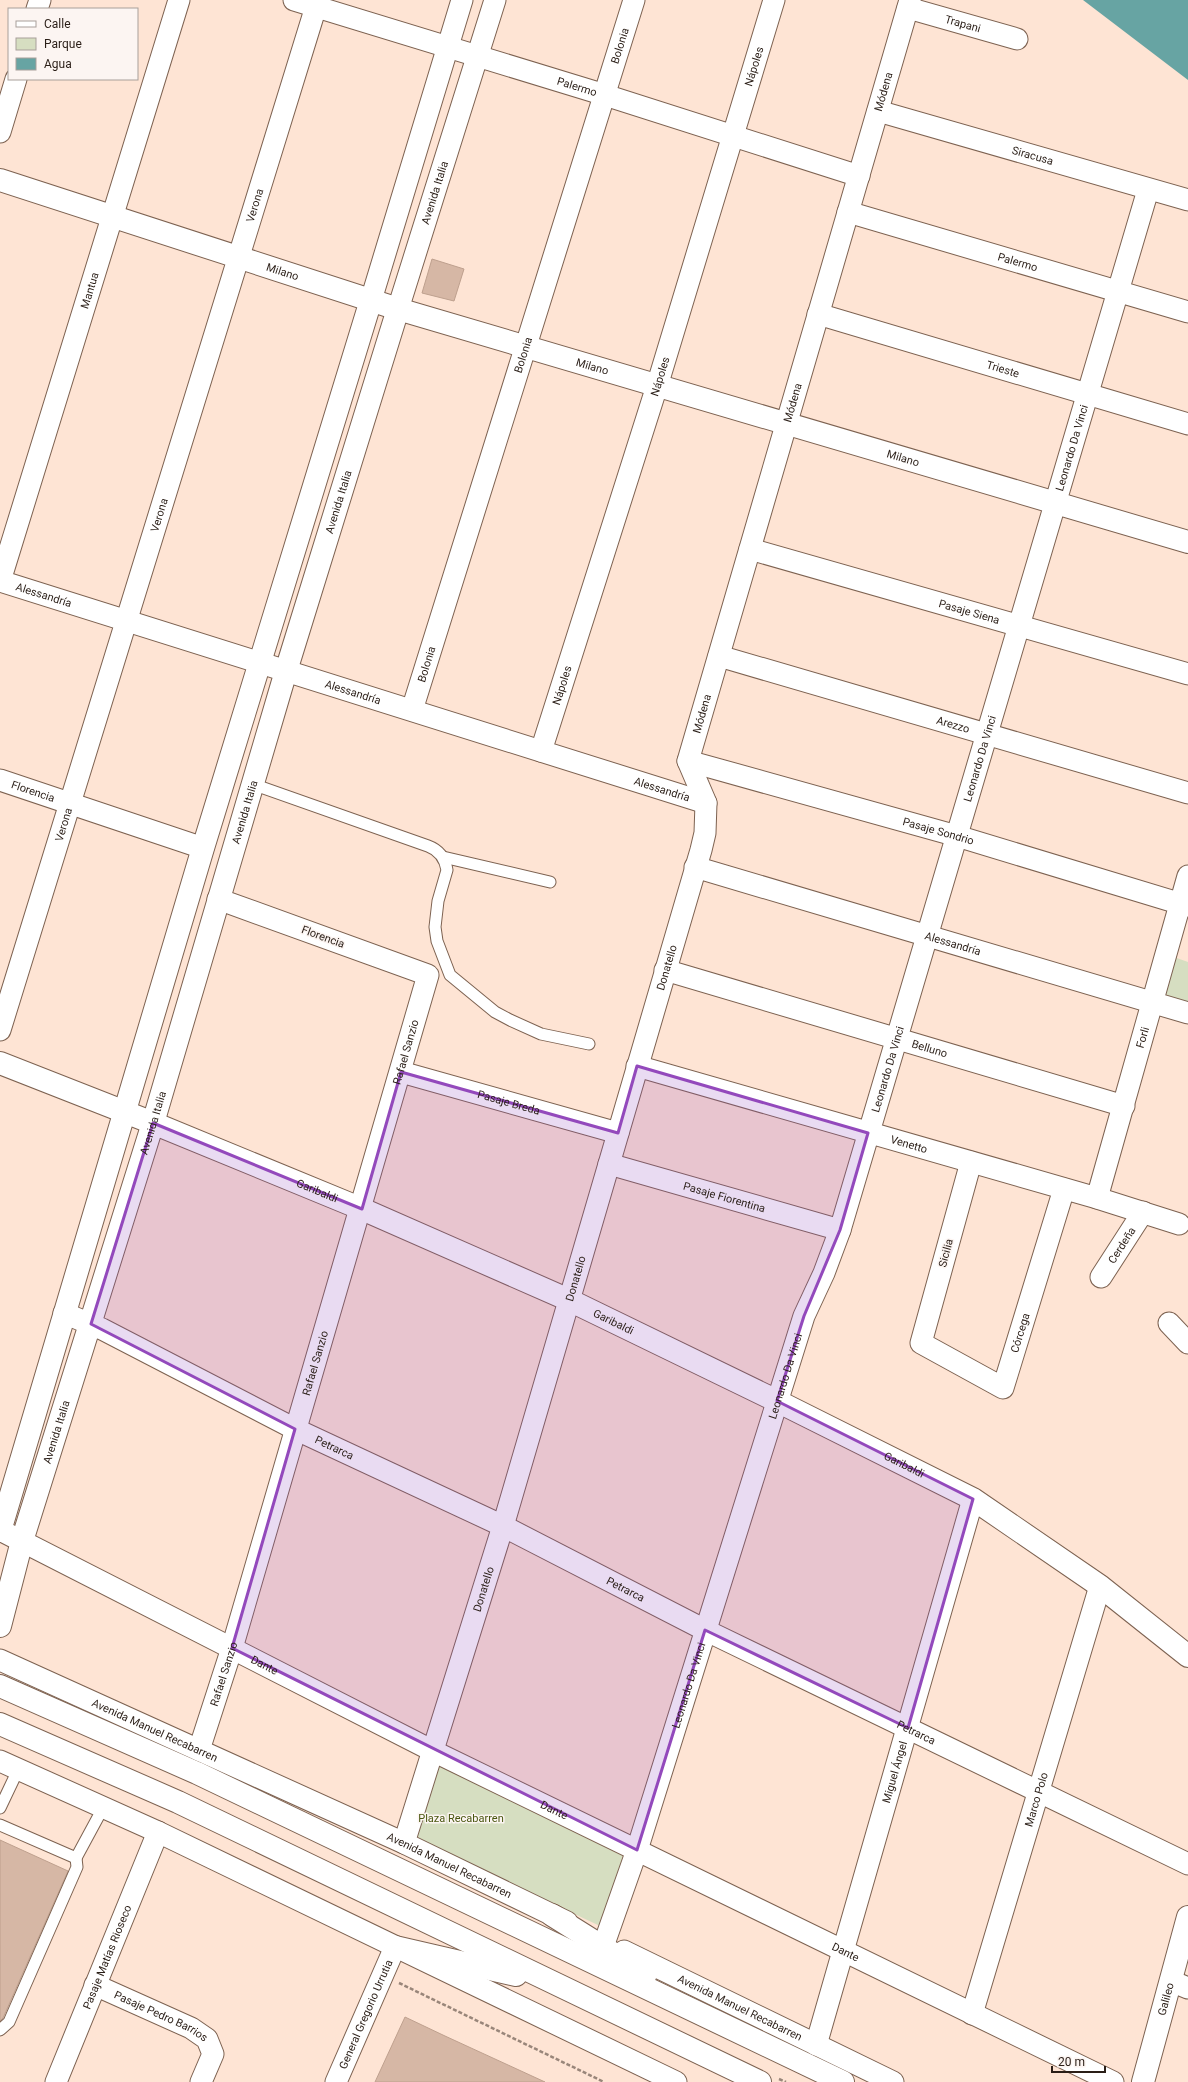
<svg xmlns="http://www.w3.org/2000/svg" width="1188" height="2082" font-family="Roboto,sans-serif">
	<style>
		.green { fill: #d6dec1 }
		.water { fill: #67a4a3 }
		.building { fill: #d6b7a5; stroke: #bea08e }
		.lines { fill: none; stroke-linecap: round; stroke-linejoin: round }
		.service-casing { stroke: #7d6251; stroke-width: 13 }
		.minor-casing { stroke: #7d6251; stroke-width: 23 }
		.tertiary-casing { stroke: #7d6251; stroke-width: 24 }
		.primary-casing { stroke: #7d6251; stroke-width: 24 }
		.path { stroke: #99867a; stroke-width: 2.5; stroke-dasharray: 4 2; stroke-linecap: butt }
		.service { stroke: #fff; stroke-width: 11 }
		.minor { stroke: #fff; stroke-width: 21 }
		.tertiary { stroke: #fff; stroke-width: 22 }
		.primary { stroke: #fff; stroke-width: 22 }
		.marked { fill: #9349bc; fill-opacity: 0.2; stroke: #9349bc; stroke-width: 3; stroke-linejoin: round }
		.labels { text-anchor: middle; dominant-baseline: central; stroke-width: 3; stroke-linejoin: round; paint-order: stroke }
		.street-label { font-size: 11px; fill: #2a1e17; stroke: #fcf5f2 }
		.park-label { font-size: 11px; fill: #4a5711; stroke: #fcf5f2 }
	</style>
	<rect width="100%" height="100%" fill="#fee4d4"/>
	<g class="green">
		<path d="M1171 956 1188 962V1008L1159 999Z"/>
		<path d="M437 1762 623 1856 600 1926 415 1839Z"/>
	</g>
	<path class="water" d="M1083 0H1188V80Z"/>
	<g class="building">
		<path d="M432 259 464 269 454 301 422 293Z"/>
		<path d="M0 1840 68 1871 3 2018 0 2021Z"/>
		<path d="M405 2017 445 2036 545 2082H375Z"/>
	</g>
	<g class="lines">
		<defs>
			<g id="service">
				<path d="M252 784 428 846C439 850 445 858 447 870L438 901 435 927 437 941 450 975 495 1012 510 1020 541 1034 589 1044"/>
				<path d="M443 857 550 882"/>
				<path d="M0 1808 18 1770"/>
				<path d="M0 1825 76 1858 103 1808"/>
				<path d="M0 2030 9 2022 77 1867 76 1858"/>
			</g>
			<g id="minor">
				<path id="s1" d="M294 0 605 95 859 176"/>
				<path id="s2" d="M908 8 1017 39"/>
				<path d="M37 9 40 0"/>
				<path id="s3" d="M878 111 1188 200"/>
				<path d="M0 132 16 79"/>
				<path id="s4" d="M848 212 1188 312"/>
				<path d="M371 300 462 0"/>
				<path id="s5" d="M398 309 495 0"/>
				<path id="s6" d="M818 314 1188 424"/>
				<path id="s7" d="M750 549 1188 674"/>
				<path id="s8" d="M0 581 706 803"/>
				<path id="s9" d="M0 581 179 0"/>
				<path id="s10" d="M719 656 1188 793"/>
				<path id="s11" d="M412 710 634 0"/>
				<path id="s12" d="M541 751 657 386 774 0"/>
				<path id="s13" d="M688 761 957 836 1188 906"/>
				<path id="s14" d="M0 780 203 848"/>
				<path id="s15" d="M695 867 1188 1013"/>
				<path id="s16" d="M665 970 1124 1106"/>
				<path id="s17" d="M0 1030 318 0"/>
				<path id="s18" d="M637 1066 1097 1198 1179 1224"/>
				<path id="s19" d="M401 1072 618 1133"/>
				<path id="s20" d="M971 1162 921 1343 1003 1388 1064 1189"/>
				<path id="s21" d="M609 1164 840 1230"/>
				<path id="s22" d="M1097 1198 1188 876"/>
				<path id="s23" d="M1101 1277 1143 1212"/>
				<path id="s24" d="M64 1313 102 1329 295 1429 503 1526 705 1630 1188 1864"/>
				<path d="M1169 1323 1188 1343"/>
				<path id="s25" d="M0 1530 433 1751 1113 2082"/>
				<path id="s26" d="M0 1660 404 1843 567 1922"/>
				<path id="s27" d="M199 1750 232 1648 428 975 218 899"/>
				<path d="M0 1761 158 1832 676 2082"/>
				<path id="s28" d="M404 1843 503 1526 701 850 705 833 706 803 688 761 910 0"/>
				<path id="s29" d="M605 1941 637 1850 804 1316 824 1273 840 1230 1148 190"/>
				<path id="s30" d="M624 1951 893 2082"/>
				<path d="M1171 1981 1188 1988"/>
				<path id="s31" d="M95 1985 191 2028 207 2039 213 2054 201 2082"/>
				<path id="s32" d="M972 2014 1100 1586"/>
				<path id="s33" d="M816 2045 973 1499"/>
				<path id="s34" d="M56 2082 158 1832"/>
				<path id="s35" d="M336 2082 395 1947"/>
			</g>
			<g id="tertiary">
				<path id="s36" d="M0 180 398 309 1188 542"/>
				<path id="s37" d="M0 1063 153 1123 362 1209 569 1300 777 1401 973 1499 1100 1586 1188 1656"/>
				<path d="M0 1531 203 848 371 300"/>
				<path id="s38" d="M0 1626 22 1541 153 1123 286 671 398 309"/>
				<path id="s39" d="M1143 2082 1188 1917"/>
			</g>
			<g id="primary">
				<path d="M0 1686 197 1773 843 2082"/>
				<path d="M0 1724 178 1802 760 2082"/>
				<path d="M552 1915 646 1974"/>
				<path d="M395 1947 516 1975"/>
			</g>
		</defs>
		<use href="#service" class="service-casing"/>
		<use href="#minor" class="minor-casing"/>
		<use href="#tertiary" class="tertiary-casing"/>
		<use href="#primary" class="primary-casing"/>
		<g class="path">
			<path d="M399 1983 604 2082"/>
			<path d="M779 2079 786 2082"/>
		</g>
		<use href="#service" class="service"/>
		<use href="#minor" class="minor"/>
		<use href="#tertiary" class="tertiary"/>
		<use href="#primary" class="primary"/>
	</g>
	<path class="marked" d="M637 1066 868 1133 840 1230 804 1316 777 1401 973 1499 908 1728 705 1630 637 1850 232 1648 295 1429 91 1324 153 1123 362 1209 401 1072 618 1133Z"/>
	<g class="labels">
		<g class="street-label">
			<text stroke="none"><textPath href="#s2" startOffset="57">Trapani</textPath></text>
			<text stroke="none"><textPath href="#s11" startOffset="696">Bolonia</textPath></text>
			<text stroke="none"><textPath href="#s12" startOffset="717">Nápoles</textPath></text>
			<text stroke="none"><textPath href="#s1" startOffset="296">Palermo</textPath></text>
			<text stroke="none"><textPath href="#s28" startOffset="1827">Módena</textPath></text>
			<text stroke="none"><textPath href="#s3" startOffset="161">Siracusa</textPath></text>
			<text stroke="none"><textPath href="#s5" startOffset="122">Avenida Italia</textPath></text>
			<text stroke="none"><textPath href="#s17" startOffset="863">Verona</textPath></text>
			<text stroke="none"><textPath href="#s4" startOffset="177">Palermo</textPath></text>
			<text stroke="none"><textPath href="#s36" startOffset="297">Milano</textPath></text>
			<text stroke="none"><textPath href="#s9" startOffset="304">Mantua</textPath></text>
			<text stroke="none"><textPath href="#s11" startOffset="372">Bolonia</textPath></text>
			<text stroke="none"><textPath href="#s36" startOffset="621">Milano</textPath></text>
			<text stroke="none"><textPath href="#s6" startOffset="193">Trieste</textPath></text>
			<text stroke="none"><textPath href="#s12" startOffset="393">Nápoles</textPath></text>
			<text stroke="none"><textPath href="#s28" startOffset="1503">Módena</textPath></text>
			<text stroke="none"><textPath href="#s29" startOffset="1565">Leonardo Da Vinci</textPath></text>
			<text stroke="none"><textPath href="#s36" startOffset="945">Milano</textPath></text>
			<text stroke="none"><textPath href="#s38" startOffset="1174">Avenida Italia</textPath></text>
			<text stroke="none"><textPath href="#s17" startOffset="539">Verona</textPath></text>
			<text stroke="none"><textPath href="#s8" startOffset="46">Alessandría</textPath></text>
			<text stroke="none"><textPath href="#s7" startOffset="228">Pasaje Siena</textPath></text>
			<text stroke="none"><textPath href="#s11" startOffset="48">Bolonia</textPath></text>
			<text stroke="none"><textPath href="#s12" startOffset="69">Nápoles</textPath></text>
			<text stroke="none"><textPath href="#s8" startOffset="370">Alessandría</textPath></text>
			<text stroke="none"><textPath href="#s28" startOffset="1179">Módena</textPath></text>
			<text stroke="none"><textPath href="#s10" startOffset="244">Arezzo</textPath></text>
			<text stroke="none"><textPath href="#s29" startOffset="1241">Leonardo Da Vinci</textPath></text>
			<text stroke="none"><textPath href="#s8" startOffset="694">Alessandría</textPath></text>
			<text stroke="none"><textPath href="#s14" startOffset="35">Florencia</textPath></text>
			<text stroke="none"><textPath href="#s38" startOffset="850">Avenida Italia</textPath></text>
			<text stroke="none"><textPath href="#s17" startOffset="215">Verona</textPath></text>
			<text stroke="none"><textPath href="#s13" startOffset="260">Pasaje Sondrio</textPath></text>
			<text transform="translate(323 937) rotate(20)">Florencia</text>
			<text stroke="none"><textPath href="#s15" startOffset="269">Alessandría</textPath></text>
			<text stroke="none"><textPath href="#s28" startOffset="914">Donatello</textPath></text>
			<text stroke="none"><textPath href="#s22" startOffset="167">Forli</textPath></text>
			<text stroke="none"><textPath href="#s16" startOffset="276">Belluno</textPath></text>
			<text stroke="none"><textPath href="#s27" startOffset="728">Rafael Sanzio</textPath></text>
			<text stroke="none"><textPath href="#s29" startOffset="917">Leonardo Da Vinci</textPath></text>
			<text stroke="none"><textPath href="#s19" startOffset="112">Pasaje Breda</textPath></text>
			<text stroke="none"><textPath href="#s38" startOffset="526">Avenida Italia</textPath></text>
			<text stroke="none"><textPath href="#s18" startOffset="283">Venetto</textPath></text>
			<text stroke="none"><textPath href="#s37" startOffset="342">Garibaldi</textPath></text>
			<text stroke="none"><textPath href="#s21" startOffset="120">Pasaje Fiorentina</textPath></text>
			<text stroke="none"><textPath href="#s23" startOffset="38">Cerdeña</textPath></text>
			<text transform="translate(946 1253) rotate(-75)">Sicilia</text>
			<text stroke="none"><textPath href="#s28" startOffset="590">Donatello</textPath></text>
			<text stroke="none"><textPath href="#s37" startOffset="666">Garibaldi</textPath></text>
			<text stroke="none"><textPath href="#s20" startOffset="339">Córcega</textPath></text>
			<text stroke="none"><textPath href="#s27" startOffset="404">Rafael Sanzio</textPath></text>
			<text stroke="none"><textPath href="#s29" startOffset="593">Leonardo Da Vinci</textPath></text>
			<text stroke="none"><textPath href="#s38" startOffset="202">Avenida Italia</textPath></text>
			<text stroke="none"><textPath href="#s24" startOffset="302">Petrarca</textPath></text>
			<text stroke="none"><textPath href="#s37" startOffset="990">Garibaldi</textPath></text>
			<text stroke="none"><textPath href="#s28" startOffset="266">Donatello</textPath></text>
			<text stroke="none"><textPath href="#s24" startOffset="626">Petrarca</textPath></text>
			<text stroke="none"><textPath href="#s25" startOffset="297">Dante</textPath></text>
			<text stroke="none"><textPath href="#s27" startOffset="80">Rafael Sanzio</textPath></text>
			<text stroke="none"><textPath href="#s29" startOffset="269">Leonardo Da Vinci</textPath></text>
			<text stroke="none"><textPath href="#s26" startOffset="170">Avenida Manuel Recabarren</textPath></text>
			<text stroke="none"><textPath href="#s24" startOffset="950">Petrarca</textPath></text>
			<text stroke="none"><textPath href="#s33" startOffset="284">Miguel Ángel</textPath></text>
			<text stroke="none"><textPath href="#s32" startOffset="224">Marco Polo</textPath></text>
			<text stroke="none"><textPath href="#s25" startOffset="621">Dante</textPath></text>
			<text stroke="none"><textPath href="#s26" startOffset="494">Avenida Manuel Recabarren</textPath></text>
			<text stroke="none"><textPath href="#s25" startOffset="945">Dante</textPath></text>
			<text stroke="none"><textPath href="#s34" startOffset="135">Pasaje Matías Rioseco</textPath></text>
			<text stroke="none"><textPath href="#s39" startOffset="86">Galileo</textPath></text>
			<text stroke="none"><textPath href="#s30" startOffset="129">Avenida Manuel Recabarren</textPath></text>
			<text stroke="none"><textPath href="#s35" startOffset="74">General Gregorio Urrutia</textPath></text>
			<text stroke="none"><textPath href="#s31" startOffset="73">Pasaje Pedro Barrios</textPath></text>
		</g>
		<g class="park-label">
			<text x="461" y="1818">Plaza Recabarren</text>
		</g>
	</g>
	<rect x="8" y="8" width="130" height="72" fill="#fcf5f2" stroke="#a89f9a"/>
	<rect x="16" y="21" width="20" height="6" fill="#ffffff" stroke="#a89f9a"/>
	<text x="44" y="28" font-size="12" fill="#2a1e17">Calle</text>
	<rect x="16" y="38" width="20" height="12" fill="#d6dec1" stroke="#a89f9a"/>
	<text x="44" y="48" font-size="12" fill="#2a1e17">Parque</text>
	<rect x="16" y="58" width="20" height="12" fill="#67a4a3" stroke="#a89f9a"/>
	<text x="44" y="68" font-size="12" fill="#2a1e17">Agua</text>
	<path d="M1052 2066v6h53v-6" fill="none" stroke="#2a1e17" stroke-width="2"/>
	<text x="1058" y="2066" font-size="12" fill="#2a1e17" stroke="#fcf5f2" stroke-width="3" paint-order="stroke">20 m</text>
</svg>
